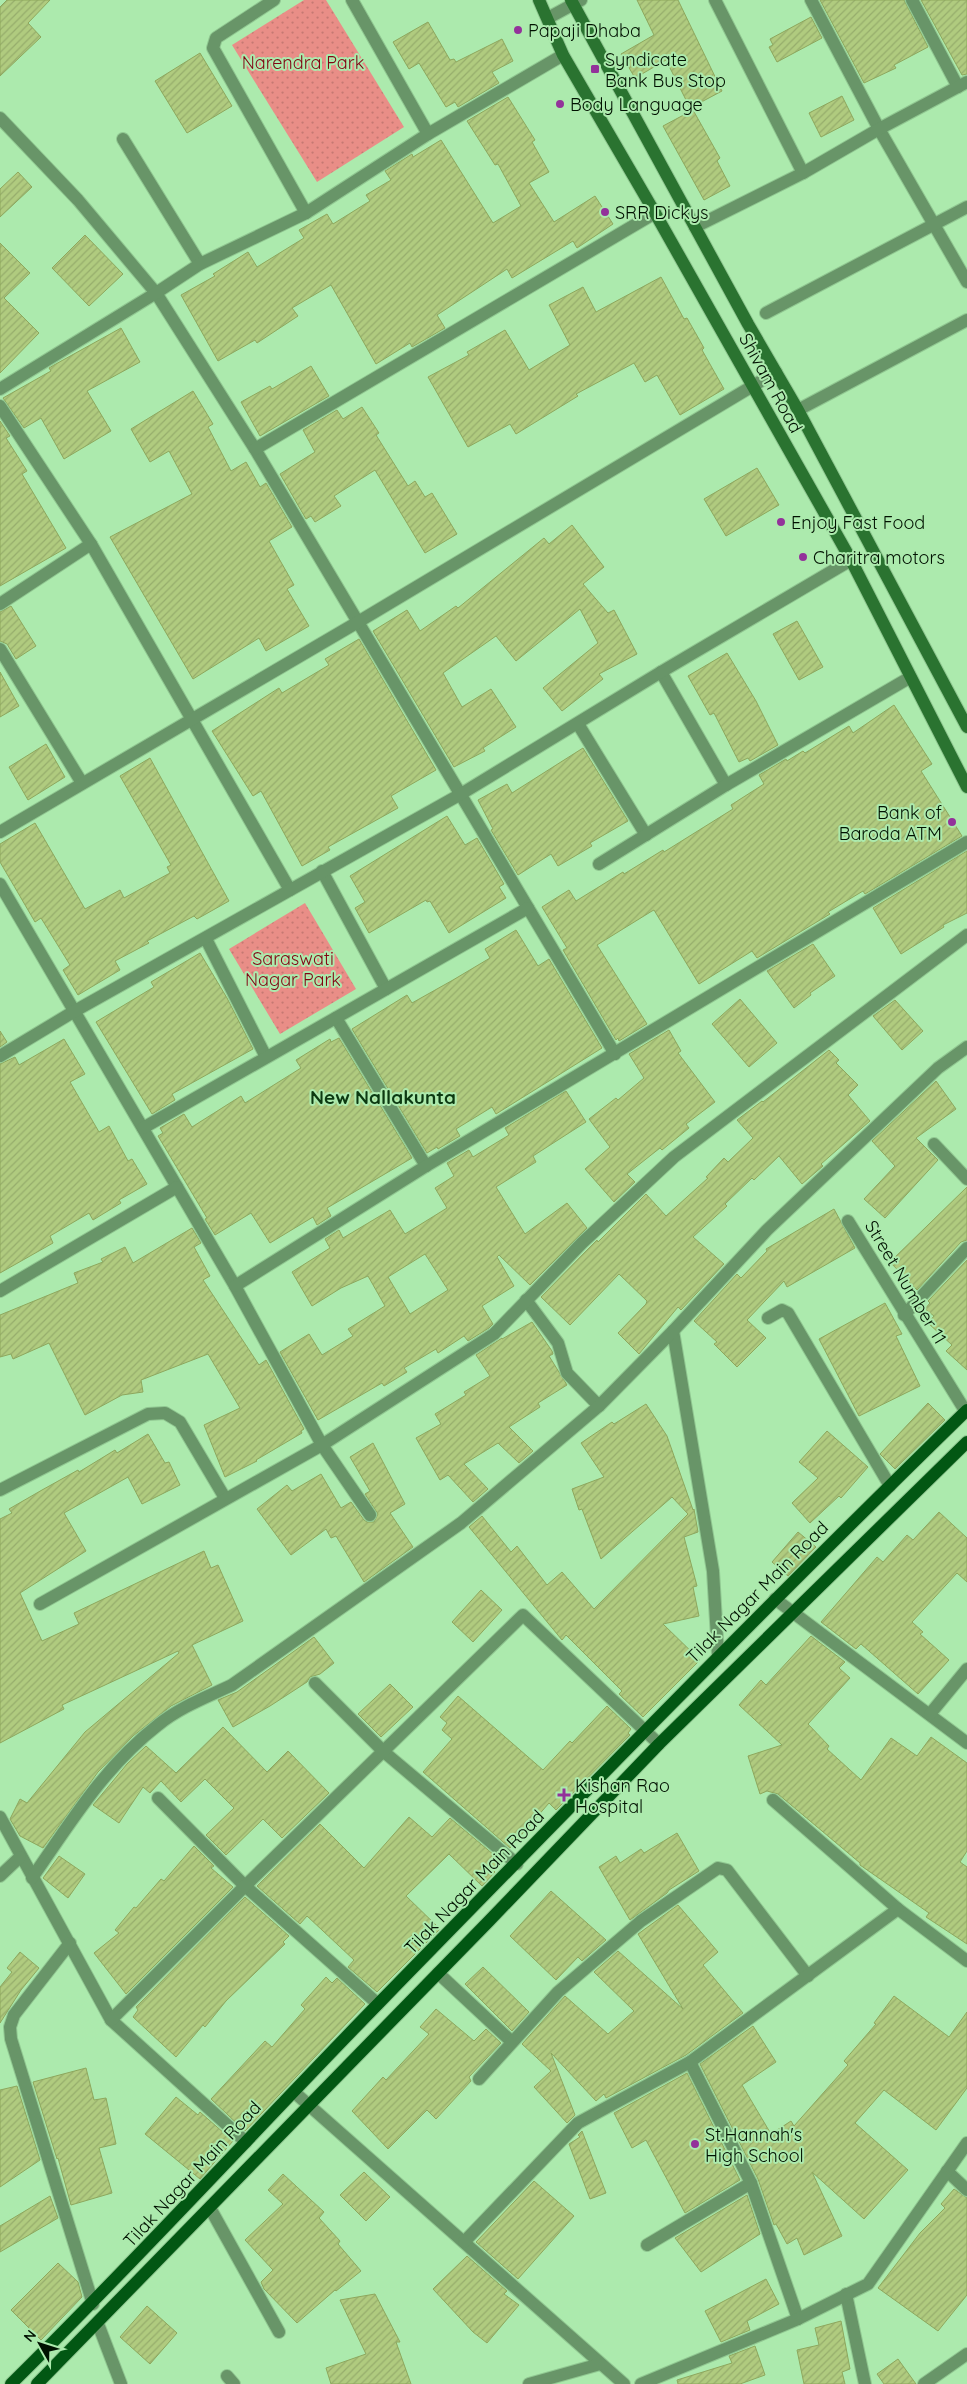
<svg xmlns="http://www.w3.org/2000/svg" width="967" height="2384" font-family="Quicksand,sans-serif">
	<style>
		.park { fill: url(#park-dots) }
		.building { fill: url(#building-hatch); stroke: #8da75d; fill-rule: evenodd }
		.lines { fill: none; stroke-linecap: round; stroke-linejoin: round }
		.street-casing { stroke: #90c791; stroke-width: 14 }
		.secondary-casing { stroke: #90c791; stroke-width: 14 }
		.primary-casing { stroke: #90c791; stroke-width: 14 }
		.street { stroke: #689568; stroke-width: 12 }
		.secondary { stroke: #2a7330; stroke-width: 12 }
		.primary { stroke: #025713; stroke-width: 12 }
		.poi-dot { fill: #93329a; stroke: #aceaad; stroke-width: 2 }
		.labels { text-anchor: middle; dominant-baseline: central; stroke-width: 4; stroke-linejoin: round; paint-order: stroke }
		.poi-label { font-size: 18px; fill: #010; stroke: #aceaad; text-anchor: start }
		.park-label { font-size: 18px; fill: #810413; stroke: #aceaad }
		.street-label { font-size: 18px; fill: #010; stroke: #aceaad }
		.neighbourhood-label { font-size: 19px; font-weight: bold; fill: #0c3911; stroke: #aceaad }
	</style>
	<defs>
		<pattern id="park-dots" width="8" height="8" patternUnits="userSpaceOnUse" patternTransform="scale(1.25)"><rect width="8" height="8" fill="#e98e87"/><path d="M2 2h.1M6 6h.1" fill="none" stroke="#c67973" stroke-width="1.8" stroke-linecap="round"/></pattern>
		<pattern id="building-hatch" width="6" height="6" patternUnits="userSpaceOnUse" patternTransform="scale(1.25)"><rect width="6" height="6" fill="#b0cb7f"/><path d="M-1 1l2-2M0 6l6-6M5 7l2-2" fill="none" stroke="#96ad6c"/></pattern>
	</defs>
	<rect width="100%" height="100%" fill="#aceaad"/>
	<g class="park">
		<path d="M304 0H326L404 127 317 182 232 45Z"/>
		<path d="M305 903 356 989 280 1034 229 949Z"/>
	</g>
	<g class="building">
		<path d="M7 0H50L28 23 41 37 0 76V7Z"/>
		<path d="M637 0H678L722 91 690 108 666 60 635 78 621 54 654 35Z"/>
		<path d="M820 0H904L928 47 894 65 896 68 864 83Z"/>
		<path d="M921 0H967V74L962 75Z"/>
		<path d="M811 17 822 38 777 62 769 47 773 45 770 39Z"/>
		<path d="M428 22 450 60 454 59 456 62 502 39 513 61 492 72 499 83 458 107 455 102 446 107 419 63 409 69 393 42Z"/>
		<path d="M200 53 232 106 187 133 155 81Z"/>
		<path d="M842 96 854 120 821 137 809 113Z"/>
		<path d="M508 97 535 140 532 142 549 172 529 183 554 222 595 196 613 224 577 248 573 241 512 278 507 269 437 315 445 328 412 347 410 343 376 364 331 285 292 308 298 316 257 343 255 340 218 361 181 295 215 276 213 274 248 252 257 267 304 238 299 230 327 214 333 224 370 201 366 195 391 180 385 171 412 154 413 157 441 140 493 223 521 206 498 164 495 165 467 121Z"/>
		<path d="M693 110 720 158 717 161 730 186 704 200 663 126Z"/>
		<path d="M18 172 32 187 0 217V189Z"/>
		<path d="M85 235 123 274 89 306 52 268Z"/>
		<path d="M0 243 30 273 4 298 39 333 0 373Z"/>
		<path d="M661 277 684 319 687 318 704 348 702 350 724 389 680 415 657 375 645 382 634 363 576 394 578 396 516 434 510 424 468 447 428 377 469 355 467 352 505 330 529 370 570 345 549 305 583 287 596 312Z"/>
		<path d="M121 328 140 362 87 391 111 431 64 459 41 418 24 428 3 398 51 371 49 368 54 365Z"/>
		<path d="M311 366 329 396 260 436 241 402 270 386 272 389Z"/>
		<path d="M193 391 213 424 208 427 231 471 246 462 260 487 266 483 292 527 269 541 294 585 287 589 309 626 266 651 259 638 193 679 110 537 192 494 169 451 150 462 131 429Z"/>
		<path d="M362 407 379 433 376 435 408 486 415 481 425 497 432 493 457 534 425 553 375 470 334 496 341 506 315 522 311 516 306 519 280 474 315 452 303 430 337 410 343 419Z"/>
		<path d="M0 421 10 436 6 438 27 471 22 474 66 548 0 586Z"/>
		<path d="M757 468 779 505 726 536 704 499Z"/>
		<path d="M572 525 604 567 583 584 608 613 614 610 637 654 599 674 603 679 562 711 543 688 598 643 580 609 516 661 496 636 443 673 462 707 491 689 516 727 483 748 485 751 454 767 373 631 407 610 420 631 456 606 458 608 544 538 549 544Z"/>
		<path d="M11 606 36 646 16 659 7 644 0 641V612Z"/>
		<path d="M797 621 823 667 799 680 773 634Z"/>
		<path d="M359 639 436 770 391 796 398 808 328 847 330 850 302 866 261 791 253 796 212 731 279 688 282 693 329 665 325 659Z"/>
		<path d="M727 653 756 701 778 745 750 761 748 758 739 762 714 713 710 715 688 676Z"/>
		<path d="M0 672 19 706 0 717Z"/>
		<path d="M894 705 932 764 921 771 962 836 865 894 863 891 828 912 830 914 757 958 752 951 699 984 654 910 652 911 597 945 647 1024 619 1041 618 1038 616 1040 563 950 567 948 542 907 569 890 576 901 623 872 624 874 663 850 664 852 733 809 731 805 764 784 759 775 786 759 787 761 803 751 805 753 849 726 853 733Z"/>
		<path d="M46 744 65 777 28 800 9 767Z"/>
		<path d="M583 748 628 821 590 843 592 846 558 866 551 854 518 875 491 830 493 829 478 800 507 784 512 793Z"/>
		<path d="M150 758 229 901 197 919 194 916 147 941 149 943 115 961 120 970 78 995 63 970 70 965 41 918 35 922 0 862V844L35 823 85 909 120 890 124 898 170 873 167 867 171 865 120 776Z"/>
		<path d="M447 816 465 845 477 838 504 884 499 887 506 898 449 933 430 901 427 902 426 900 369 933 355 908 365 902 350 876Z"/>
		<path d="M967 851V913L943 925 944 927 901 954 873 908Z"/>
		<path d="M516 930 538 966 549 959 602 1048 496 1114 492 1107 456 1129 460 1136 438 1149 437 1147 427 1153 352 1029 407 995 412 1003 453 980 490 958 485 949Z"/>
		<path d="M813 944 835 976 810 993 811 995 794 1008 767 971Z"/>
		<path d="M200 953 227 998 253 1049 172 1094 175 1100 152 1114 96 1022 154 987 151 982Z"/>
		<path d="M740 999 777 1043 749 1067 712 1024Z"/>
		<path d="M895 1000 923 1031 902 1050 873 1016Z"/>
		<path d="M669 1030 681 1051 678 1053 715 1102 686 1124 689 1128 662 1150 660 1148 627 1174 635 1182 614 1202 585 1169 610 1147 589 1119 616 1098 618 1100 644 1078 629 1054Z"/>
		<path d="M0 1031 7 1042 0 1047Z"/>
		<path d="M339 1038 412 1158 327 1208 331 1216 317 1225 313 1217 270 1243 251 1213 215 1235 205 1219 207 1218 158 1136 163 1133 160 1128 184 1114 192 1127 241 1096 245 1103 301 1068 296 1060 330 1039 331 1042Z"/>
		<path d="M64 1039 85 1074 70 1082 99 1132 109 1126 128 1161 132 1159 147 1184 119 1200 121 1203 93 1220 89 1213 50 1236 53 1243 0 1273V1064L15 1057 19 1065Z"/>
		<path d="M829 1050 839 1060 836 1063 858 1085 848 1095 870 1121 821 1164 823 1166 802 1184 779 1156 754 1180 752 1178 725 1204 727 1206 693 1237 724 1264 681 1310 678 1307 639 1354 618 1333 646 1304 647 1301 619 1274 570 1325 541 1297 588 1249 597 1240 598 1242 646 1194 666 1216 708 1178 706 1177 724 1158 728 1162 753 1138 737 1120 762 1101 763 1102Z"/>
		<path d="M936 1081 956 1109 916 1138 938 1160 885 1218 864 1199 895 1166 872 1141Z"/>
		<path d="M566 1091 586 1122 533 1156 536 1162 496 1187 525 1234 567 1203 587 1228 530 1285 499 1255 497 1257 514 1286 482 1306 493 1324 489 1328 468 1341 464 1336 438 1353 436 1349 404 1368 407 1372 384 1386 382 1383 318 1420 280 1352 309 1334 322 1355 353 1336 348 1329 385 1306 368 1276 341 1288 312 1306 292 1272 330 1248 325 1239 339 1230 343 1238 390 1210 405 1234 447 1208 435 1188 454 1176 447 1163 469 1150 473 1157 509 1135 505 1128ZM425 1254 448 1290 410 1314 388 1277Z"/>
		<path d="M967 1187V1240L961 1242 917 1290 890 1262Z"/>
		<path d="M834 1209 855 1248 787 1287 784 1281 747 1320 766 1338 737 1367 714 1344 717 1342 694 1321 737 1274 741 1278 767 1251 766 1249Z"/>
		<path d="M192 1228 201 1243 194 1247 210 1276 203 1280 259 1365 266 1360 304 1429 301 1431 302 1433 256 1460 257 1461 225 1477 204 1425 240 1408 208 1354 141 1380 143 1392 122 1395 85 1415 49 1343 13 1359 11 1354 0 1357V1315L78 1283 74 1273 103 1262 101 1259 125 1247 133 1263Z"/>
		<path d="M967 1260V1370L946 1351 952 1345 928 1323 934 1316 925 1309 930 1303 928 1301Z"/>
		<path d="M885 1303 902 1334 896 1336 920 1386 859 1416 819 1339Z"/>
		<path d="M532 1322 552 1351 553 1354 549 1356 567 1385 538 1403 540 1407 509 1427 533 1451 519 1463 498 1443 464 1464 488 1489 473 1502 448 1475 440 1480 416 1438 441 1424 435 1414 466 1395 464 1392 490 1376 476 1355 502 1338V1339Z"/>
		<path d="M928 1403 945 1420 895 1469 880 1454Z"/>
		<path d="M646 1404 667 1436 693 1510 694 1509 698 1532 684 1537 697 1586 693 1587 699 1616 663 1624 700 1660 643 1717 619 1694 622 1691 566 1635 562 1640 469 1527 482 1516 511 1552 517 1546 547 1585 562 1572 594 1609 688 1514 672 1497 601 1559 582 1509 579 1510 572 1489 604 1477 581 1443 612 1422 614 1424Z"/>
		<path d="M827 1431 868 1467 841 1498 839 1496 810 1523 792 1503 818 1478 799 1462Z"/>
		<path d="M148 1434 165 1463 169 1462 180 1485 142 1504 128 1477 64 1513 86 1551 20 1593 42 1641 79 1624 74 1613 204 1551 211 1568 218 1565 243 1621 192 1645 212 1685 171 1706 133 1736 98 1772 43 1848 20 1836 10 1819 20 1799 27 1803 85 1732 179 1653 178 1651 161 1659 62 1705 64 1709 0 1743V1519L12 1513 9 1509 42 1490 78 1470 79 1472 115 1450 117 1453Z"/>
		<path d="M373 1443 405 1504 390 1513 413 1547 364 1582 336 1536 331 1538 326 1529 291 1555 257 1509 287 1485 292 1491 321 1474 341 1508 351 1502 364 1520 367 1522H374L378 1514 365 1494 370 1491 350 1457Z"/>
		<path d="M939 1512 967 1538V1582L957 1573 912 1622 923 1632 920 1634 949 1660 918 1694 861 1644 856 1649 821 1622 877 1557 883 1562 907 1535 913 1540Z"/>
		<path d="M798 1532 816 1547 788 1576 772 1562Z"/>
		<path d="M481 1590 502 1610 473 1642 452 1622Z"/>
		<path d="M811 1636 845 1662 839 1668 850 1678 808 1724 829 1746 827 1749 861 1780 891 1738 917 1756 931 1737 967 1763V1851L960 1862 967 1867V1944L926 1917 929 1913 860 1865V1863L778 1794 767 1791 760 1794 748 1756 782 1745 739 1705 761 1680 766 1685Z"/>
		<path d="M314 1637 334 1663 320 1674 310 1677 307 1682 270 1706 233 1727 218 1700 237 1692Z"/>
		<path d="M390 1684 413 1707 381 1737 358 1714Z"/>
		<path d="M458 1696 543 1770 570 1741 572 1743 607 1706 631 1729 628 1733 630 1735 556 1810 549 1803 510 1848 423 1772 452 1739 442 1730 447 1723 440 1717Z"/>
		<path d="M223 1727 267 1772 288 1751 329 1793 282 1838 263 1819 226 1855 206 1835 234 1808 205 1779 181 1802 161 1781 150 1793 143 1787 119 1823 93 1805 127 1764 146 1746 176 1773Z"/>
		<path d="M409 1817 432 1837 450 1818 500 1860 492 1869 495 1872 482 1886 449 1854 406 1896 440 1929 377 1992 348 1967 354 1960 307 1916 300 1924 257 1886 320 1824 364 1868Z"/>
		<path d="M677 1833 699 1871 669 1890 667 1893 630 1920 599 1867 616 1856 620 1863 641 1849 644 1853Z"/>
		<path d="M194 1846 214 1866 211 1868 233 1887 126 1994 94 1953 119 1933 115 1930 134 1907 136 1908 161 1879 164 1881Z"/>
		<path d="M59 1856 85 1874 68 1898 43 1878Z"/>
		<path d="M551 1891 606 1940 582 1961 578 1957 556 1980 510 1936Z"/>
		<path d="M245 1897 289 1936 283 1942 285 1944 226 2001 205 2027 203 2025 176 2057 133 2017 138 2010 136 2007Z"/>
		<path d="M678 1905 718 1952 703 1965 743 2013 686 2055 606 2098 604 2094 596 2101 551 2053 575 2115 567 2123 534 2087 551 2071 522 2044 565 1996 608 2034 634 2011 594 1972 618 1951 683 2009 638 1934Z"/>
		<path d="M20 1952 39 1968 21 1990 0 2023V1987L12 1972 7 1968Z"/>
		<path d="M483 1967 529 2012 512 2031 465 1984Z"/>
		<path d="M326 1977 332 1983 337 1978 365 2004 245 2131 211 2099 265 2041 272 2047 305 2009 301 2005Z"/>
		<path d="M894 1996 949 2037 967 2012V2088L936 2130 884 2090 855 2123 908 2170 864 2219 812 2172 842 2236 804 2255 797 2238 787 2244 776 2224 774 2225 758 2179 700 2064 753 2026 776 2062 742 2085 771 2134 791 2121 794 2126 848 2065 844 2061 876 2024 874 2023Z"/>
		<path d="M436 2009 474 2041 486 2029 501 2043 469 2077 471 2081 436 2119 427 2110 388 2149 352 2111 383 2077 386 2080 429 2034 420 2027Z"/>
		<path d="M86 2068 94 2100 106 2098 116 2144 99 2148 112 2193 71 2205 58 2158 57 2159 33 2082Z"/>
		<path d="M687 2073 740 2180 685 2213 646 2140 632 2148 614 2113Z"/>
		<path d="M17 2086 40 2160 0 2187V2090Z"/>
		<path d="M176 2097 198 2115 200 2112 233 2141 200 2179 145 2134Z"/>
		<path d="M582 2131 606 2193 590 2199 569 2144 580 2137 578 2135Z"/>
		<path d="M364 2172 390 2197 366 2221 340 2195Z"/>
		<path d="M283 2174 324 2212 319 2218 340 2241 338 2244 361 2271 336 2291 335 2290 297 2323 264 2289 261 2282 273 2270 245 2240 283 2204 268 2190Z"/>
		<path d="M534 2181 574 2216 518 2279 476 2242Z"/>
		<path d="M954 2189 967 2198V2295L938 2331 878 2288 920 2233 945 2208 941 2204Z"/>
		<path d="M747 2195 760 2234 701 2272 675 2238Z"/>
		<path d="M50 2196 58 2218 0 2252V2226Z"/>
		<path d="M467 2256 507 2291 504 2294 519 2305 487 2343 473 2332 433 2289Z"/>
		<path d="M58 2263 78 2282 82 2297 41 2340 11 2310Z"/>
		<path d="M766 2279 779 2304 747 2321 750 2330 721 2342 705 2311Z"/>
		<path d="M375 2294 400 2342H396L411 2384H331L326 2368 366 2354 340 2300Z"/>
		<path d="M147 2306 177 2333 150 2364 120 2337Z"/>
		<path d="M841 2321 850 2369 842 2372 845 2384H804L797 2350 819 2345 815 2328Z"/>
		<path d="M755 2346 765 2375 740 2384H678L677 2380 732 2363 729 2356Z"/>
		<path d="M898 2359 916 2384H884L877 2374Z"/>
	</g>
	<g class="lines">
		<defs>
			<g id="street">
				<path d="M274 0 216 38 213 48 306 213"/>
				<path d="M352 0 428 134"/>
				<path d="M715 0 803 173"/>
				<path d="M811 0 879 129 967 282"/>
				<path d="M912 0 958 87"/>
				<path d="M548 18 581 0"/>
				<path d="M0 118 78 200 156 293 255 449 615 1054"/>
				<path d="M123 139 200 264"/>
				<path d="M695 227 803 173 879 129 967 82"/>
				<path d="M766 313 967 207"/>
				<path d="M0 389 156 293 200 264 306 213 428 134 563 55"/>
				<path d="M0 406 91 544 290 890"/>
				<path d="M798 410 967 320"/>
				<path d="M255 449 655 213"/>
				<path d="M0 604 91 544"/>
				<path d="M0 649 82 783"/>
				<path d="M661 672 726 785"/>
				<path d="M578 724 646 835"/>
				<path d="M0 832 358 622 776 372"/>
				<path d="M599 864 726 785 909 678"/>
				<path d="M322 871 386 989"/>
				<path d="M0 884 235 1286 322 1445 370 1515"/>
				<path d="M206 939 266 1057"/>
				<path d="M336 1018 426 1166"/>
				<path d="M0 1056 73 1012 461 794 661 672 851 560"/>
				<path d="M143 1128 528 908"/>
				<path d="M934 1144 967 1179"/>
				<path d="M848 1221 966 1412"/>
				<path d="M235 1286 426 1166 967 842"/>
				<path d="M0 1291 177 1187"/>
				<path d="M526 1300 558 1343 567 1373 599 1406"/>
				<path d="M904 1315 967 1248"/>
				<path d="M768 1318 782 1310 788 1313 890 1486"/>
				<path d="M673 1331 713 1571 718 1655"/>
				<path d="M0 1490 148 1414 165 1413 180 1422 225 1498"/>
				<path d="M775 1599 967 1743"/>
				<path d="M40 1604 322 1445 494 1334 582 1243 674 1157 967 935"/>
				<path d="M315 1683 384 1752 517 1864"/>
				<path d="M930 1714 967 1669"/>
				<path d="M158 1798 245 1886 378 2004"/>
				<path d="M773 1800 898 1909 967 1961"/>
				<path d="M0 1817 111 2020 246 2142"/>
				<path d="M0 1876 20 1857"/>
				<path d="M32 1878C71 1822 104 1767 158 1725 180 1707 207 1697 232 1685L461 1523 599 1406 673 1331 767 1230 938 1068 967 1047"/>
				<path d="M70 1943 14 2015 10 2027 11 2039 93 2304"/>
				<path d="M438 1973 512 2042"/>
				<path d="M111 2020 245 1886 523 1615 659 1744"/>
				<path d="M690 2062 751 2183 798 2319"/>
				<path d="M479 2079 558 1992 641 1921 718 1868 727 1870 808 1976"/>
				<path d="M294 2092 624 2384"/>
				<path d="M947 2171 967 2190"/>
				<path d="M210 2208 279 2332"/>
				<path d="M464 2242 578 2123 690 2062 898 1909"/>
				<path d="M647 2245 751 2183"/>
				<path d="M846 2294 865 2384"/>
				<path d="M98 2324 121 2384"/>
				<path d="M227 2376 234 2384"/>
				<path d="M529 2384 600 2364"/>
				<path d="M641 2384 798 2319 868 2284 967 2143"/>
				<path d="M924 2384 967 2354"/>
			</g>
			<g id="secondary">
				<path d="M539 0 563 55 655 213 851 560 967 787"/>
				<path d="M571 0 748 324 798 410 967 727"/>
			</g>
			<g id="primary">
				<path d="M11 2384C137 2260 255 2130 378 2004 573 1804 767 1605 967 1410"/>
				<path d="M37 2384 489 1921 659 1744 967 1442"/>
			</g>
		</defs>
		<use href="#street" class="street-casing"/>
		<use href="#secondary" class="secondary-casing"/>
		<use href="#primary" class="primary-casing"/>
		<use href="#street" class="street"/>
		<use href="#secondary" class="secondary"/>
		<use href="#primary" class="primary"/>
	</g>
	<g class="poi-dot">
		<circle cx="518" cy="30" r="5"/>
		<rect x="590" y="64" width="10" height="10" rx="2.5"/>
		<circle cx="560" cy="104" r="5"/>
		<circle cx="605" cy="212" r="5"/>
		<circle cx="781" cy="522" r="5"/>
		<circle cx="803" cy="557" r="5"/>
		<circle cx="952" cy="822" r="5"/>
		<path d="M561.5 1787.5h5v5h5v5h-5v5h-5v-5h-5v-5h5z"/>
		<circle cx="695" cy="2144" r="5"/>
	</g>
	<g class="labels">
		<g class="poi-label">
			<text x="528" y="30">Papaji Dhaba</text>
			<text x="605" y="59">Syndicate<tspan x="605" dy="21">Bank Bus Stop</tspan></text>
			<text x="570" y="104">Body Language</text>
			<text x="615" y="212">SRR Dickys</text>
			<text x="791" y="522">Enjoy Fast Food</text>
			<text x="813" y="557">Charitra motors</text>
			<text x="942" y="812" text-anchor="end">Bank of<tspan x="942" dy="21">Baroda ATM</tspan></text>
			<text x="575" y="1785">Kishan Rao<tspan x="575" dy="21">Hospital</tspan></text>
			<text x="705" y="2134">St.Hannah's<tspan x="705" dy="21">High School</tspan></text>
		</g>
		<g class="park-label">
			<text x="303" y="62">Narendra Park</text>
			<text x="293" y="958">Saraswati<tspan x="293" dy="21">Nagar Park</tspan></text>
		</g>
		<g class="street-label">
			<text transform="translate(771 383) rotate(61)">Shivam Road</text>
			<text transform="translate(906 1282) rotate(59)">Street Number 11</text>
			<text transform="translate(757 1592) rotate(-45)">Tilak Nagar Main Road</text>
			<text transform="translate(474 1882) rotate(-46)">Tilak Nagar Main Road</text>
			<text transform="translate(192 2174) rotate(-47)">Tilak Nagar Main Road</text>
		</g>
		<g class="neighbourhood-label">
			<text x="383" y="1097">New Nallakunta</text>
		</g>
	</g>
	<g transform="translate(40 2344) rotate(309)" stroke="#aceaad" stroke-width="4" paint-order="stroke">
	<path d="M0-4L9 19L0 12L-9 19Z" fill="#001100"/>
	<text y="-8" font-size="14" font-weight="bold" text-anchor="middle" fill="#001100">N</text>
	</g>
</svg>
